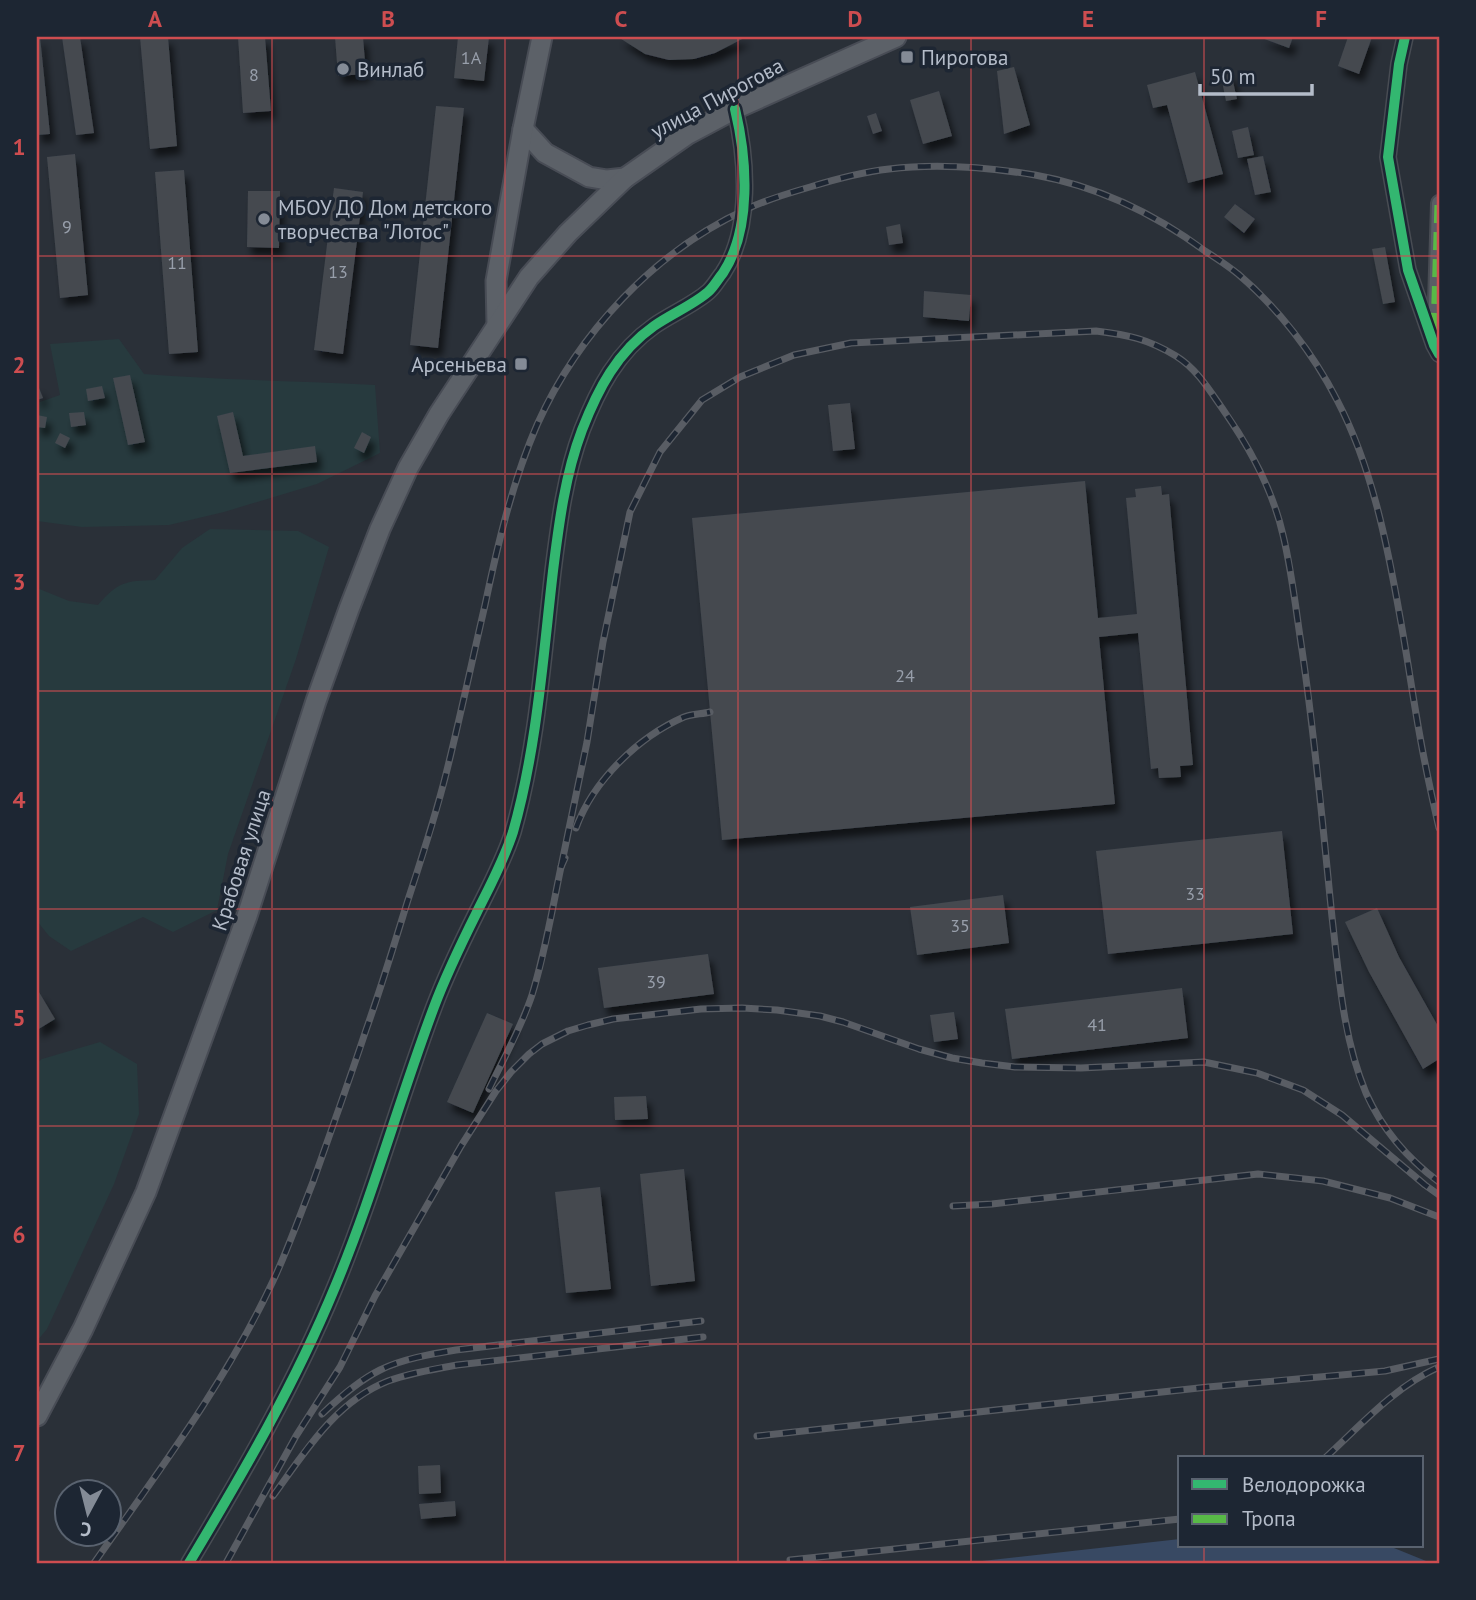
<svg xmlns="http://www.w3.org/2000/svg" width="1476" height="1600" font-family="'PT Sans',sans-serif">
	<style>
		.green { fill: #273a3e }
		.water { fill: #384963 }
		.building { fill: #444950; filter: url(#shadow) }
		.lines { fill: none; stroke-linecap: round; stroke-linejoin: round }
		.minor-casing { stroke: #484c53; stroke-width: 18 }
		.major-casing { stroke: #484c55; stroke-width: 23 }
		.minor { stroke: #5a5e66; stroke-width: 14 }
		.major { stroke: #5c6168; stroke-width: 19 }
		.rail-casing { stroke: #595d64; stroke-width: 7 }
		.rail { stroke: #1d2633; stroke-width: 4.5; stroke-dasharray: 13; stroke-linecap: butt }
		.quiet { stroke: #58b947; stroke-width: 9; stroke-dasharray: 18 9; stroke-linecap: butt }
		.cycleway-casing { stroke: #1d2633; stroke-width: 15 }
		.cycleway { stroke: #33b770; stroke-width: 10 }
		.grid { fill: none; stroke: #ce4d50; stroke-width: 2; stroke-opacity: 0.55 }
		.poi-dot { fill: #848b96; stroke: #1d2633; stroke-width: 2.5 }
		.labels { text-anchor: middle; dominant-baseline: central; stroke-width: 7; stroke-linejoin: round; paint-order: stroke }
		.number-label { font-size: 18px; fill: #989fab }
		.poi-label { font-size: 21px; fill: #b4bcc9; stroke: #1d2633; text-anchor: start }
		.street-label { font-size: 21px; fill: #b4bcc9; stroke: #1d2633 }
		.neatline { fill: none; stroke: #ce4d50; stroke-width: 2.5 }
		.grid-label { font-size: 23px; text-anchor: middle; font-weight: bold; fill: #ce4d50 }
	</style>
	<defs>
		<filter id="shadow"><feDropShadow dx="4.5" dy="8" stdDeviation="3.5" flood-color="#0009"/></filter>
	</defs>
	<rect width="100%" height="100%" fill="#2a3038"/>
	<g class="green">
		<path d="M119 339 144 374C221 380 298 381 375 385L380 453 317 484 224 512 169 525 82 527 37 521V403L60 395 50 344Z"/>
		<path d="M210 529 298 531 329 547 296 659 228 854 217 910 173 932 143 917 71 951 49 936 37 921V588L69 601 98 605C118 582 125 581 155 580L182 548Z"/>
		<path d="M100 1042 137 1064 139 1114 114 1184 47 1329 37 1341V1063L42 1059Z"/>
	</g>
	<path class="water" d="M1180 1539V1546H1389L1431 1563H964Z"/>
	<g class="building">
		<path d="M37 37H40L50 134 37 135Z"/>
		<path d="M62 37H80L94 133 76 135Z"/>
		<path d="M140 37H168L177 146 150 149Z"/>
		<path d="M238 37H265L271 111 243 113Z"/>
		<path d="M335 37H363L366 74 338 76Z"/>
		<path d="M458 37H489L484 81 454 78Z"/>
		<path d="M618 37H746L715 53 694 59 669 60 645 54Z"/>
		<path d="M1259 37H1293L1289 48Z"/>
		<path d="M1348 37H1372L1359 74 1338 66Z"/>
		<path d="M1014 67 1030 125 1004 134 997 71Z"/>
		<path d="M1195 72 1223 174 1188 183 1167 105 1153 108 1147 85Z"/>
		<path d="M1231 73 1237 99 1226 101 1221 76Z"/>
		<path d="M939 91 952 136 923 144 910 100Z"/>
		<path d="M436 106 464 108 438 348 410 345Z"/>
		<path d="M876 113 882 131 873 134 867 116Z"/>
		<path d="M1248 127 1254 155 1238 158 1232 131Z"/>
		<path d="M75 154 88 295 60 298 47 157Z"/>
		<path d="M1263 156 1271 192 1255 195 1247 159Z"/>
		<path d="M184 170 198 352 169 354 155 172Z"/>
		<path d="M334 188 363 192 343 354 314 350Z"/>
		<path d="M248 191H280L279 248 247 247Z"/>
		<path d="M1235 204 1255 219 1244 233 1224 217Z"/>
		<path d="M900 224 903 243 889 245 886 227Z"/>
		<path d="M1385 247 1395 302 1383 304 1372 249Z"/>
		<path d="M924 291 971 295 969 321 923 317Z"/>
		<path d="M130 375 145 442 128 445 113 378Z"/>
		<path d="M37 383 43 398 37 400Z"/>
		<path d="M102 386 105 398 88 401 86 389Z"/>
		<path d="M850 403 855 449 833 451 828 405Z"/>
		<path d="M84 412 86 425 71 427 69 413Z"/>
		<path d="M233 412 243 456 315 446 317 462 230 473 217 416Z"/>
		<path d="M37 415 47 417 45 428 37 427Z"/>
		<path d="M362 432 371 437 364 453 354 448Z"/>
		<path d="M60 433 70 438 65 448 55 443Z"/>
		<path d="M1085 481 1098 618 1137 614 1126 498 1136 497 1135 489 1161 486 1162 495 1169 494 1193 765 1180 766 1181 777 1159 778 1158 768 1151 769 1138 633 1099 637 1115 804 722 840 692 518Z"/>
		<path d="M1282 831 1293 934 1108 954 1096 851Z"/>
		<path d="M1003 895 1009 943 917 955 910 907Z"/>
		<path d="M1377 908 1399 957 1439 1028V1059L1423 1069 1369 972 1345 922Z"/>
		<path d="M708 954 714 994 604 1008 598 968Z"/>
		<path d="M1182 988 1188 1038 1012 1059 1005 1009Z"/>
		<path d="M39 992 55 1019 37 1030V993Z"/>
		<path d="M954 1012 958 1039 934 1042 930 1015Z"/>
		<path d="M487 1013 513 1024 473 1113 447 1102Z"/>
		<path d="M646 1096 648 1119 615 1120 614 1097Z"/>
		<path d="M684 1169 695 1281 651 1286 640 1174Z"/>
		<path d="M600 1187 611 1289 566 1293 555 1192Z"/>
		<path d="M440 1465 441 1493 419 1494 418 1466Z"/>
		<path d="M455 1501 456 1516 421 1519 419 1504Z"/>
	</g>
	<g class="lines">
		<defs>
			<g id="minor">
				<path d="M1405 37 1399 64 1388 157 1408 270 1434 345 1439 354"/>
				<path d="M1435 336 1439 203"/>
				<path d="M189 1563C243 1473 295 1384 335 1287 373 1196 399 1100 434 1007 446 975 461 944 477 912 490 886 504 860 513 832 537 748 543 657 553 571 559 523 565 475 582 430 598 389 617 352 654 326 671 314 693 305 708 292 714 287 718 279 723 273 752 229 747 159 735 109"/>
			</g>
			<g id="major">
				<path d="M523 129 545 153 589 177 607 180 625 178"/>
				<path d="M497 324 496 281 523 129 542 37"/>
				<path d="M37 1416 83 1329 146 1192 247 916 316 701 349 609 380 529 408 468 439 414 529 277 568 233 625 178 688 134 735 109 896 37"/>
			</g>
		</defs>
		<use href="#minor" class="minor-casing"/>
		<use href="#major" class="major-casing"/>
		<use href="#minor" class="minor"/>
		<use href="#major" class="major"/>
		<defs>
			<g id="rail">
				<path d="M576 828C593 781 638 737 684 717 692 714 702 714 710 712"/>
				<path d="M561 867 587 742 603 642 630 512 660 452 702 400 740 377 794 355 851 343 1096 331C1129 335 1148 339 1176 356 1197 369 1210 391 1224 411 1250 448 1273 491 1283 535 1292 572 1296 611 1302 650 1315 738 1323 828 1332 917 1339 977 1343 1038 1366 1093 1382 1129 1408 1159 1439 1182"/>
				<path d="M489 1089C504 1058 521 1028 532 995 545 953 552 910 561 867L565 858"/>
				<path d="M953 1206 992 1204 1258 1174 1323 1181 1390 1198 1439 1217"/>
				<path d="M322 1414C339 1398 358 1381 380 1370 402 1359 431 1354 456 1350L701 1321"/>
				<path d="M757 1436 1208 1387 1385 1371 1439 1359"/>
				<path d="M1325 1458C1361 1425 1394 1387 1439 1367"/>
				<path d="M273 1496C305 1452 335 1402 388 1381 410 1373 434 1369 457 1365L703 1337"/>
				<path d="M790 1560 1180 1519"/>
				<path d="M94 1563C158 1472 226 1382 273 1281 288 1249 300 1215 313 1182 331 1131 349 1081 366 1030 381 988 394 945 407 903 421 860 435 818 446 774 460 718 472 661 485 605 498 543 512 483 537 425 578 333 655 251 747 209 768 199 789 193 810 187 836 179 862 172 889 169 938 163 987 167 1035 175 1097 186 1155 214 1205 251 1216 258 1228 266 1238 274 1278 308 1313 353 1337 400 1372 467 1387 543 1400 617 1409 666 1415 714 1425 763 1429 784 1434 806 1439 828"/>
				<path d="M226 1563 296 1436 340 1367 375 1296 461 1146 496 1091 511 1072 529 1054 542 1044 568 1031 588 1025 613 1019 701 1009 742 1008 777 1010 820 1016 843 1022 919 1049 952 1058 982 1063 1015 1067 1081 1068 1204 1062 1257 1073 1303 1090 1342 1115 1425 1185 1439 1195"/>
			</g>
		</defs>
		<use href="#rail" class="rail-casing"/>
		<use href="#rail" class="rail"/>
		<path class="quiet" d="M1435 331 1439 203"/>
		<defs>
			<g id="cycleway">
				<path d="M1405 37 1399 64 1388 157 1408 270 1434 345 1439 354"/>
				<path d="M189 1563C243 1473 295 1384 335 1287 373 1196 399 1100 434 1007 446 975 461 944 477 912 490 886 504 860 513 832 537 748 543 657 553 571 559 523 565 475 582 430 598 389 617 352 654 326 671 314 693 305 708 292 714 287 718 279 723 273 752 229 747 159 735 109"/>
			</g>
		</defs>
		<use href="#cycleway" class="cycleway-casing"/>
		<use href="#cycleway" class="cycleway"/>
	</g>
	<path class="grid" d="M272 37V1563M505 37V1563M738 37V1563M971 37V1563M1204 37V1458M37 256H1439M37 474H1439M37 691H1439M37 909H1439M37 1126H1439M37 1344H1439M1204 1546V1563"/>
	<g class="poi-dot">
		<rect x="900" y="50" width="14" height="14" rx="3.5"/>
		<circle cx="343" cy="69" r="7"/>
		<circle cx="264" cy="219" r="7"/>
		<rect x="514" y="357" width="14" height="14" rx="3.5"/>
	</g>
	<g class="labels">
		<g class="number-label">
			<text x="471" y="57">1А</text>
			<text x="254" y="74">8</text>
			<text x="67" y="226">9</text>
			<text x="177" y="262">11</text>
			<text x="338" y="271">13</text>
			<text x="905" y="675">24</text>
			<text x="1195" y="893">33</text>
			<text x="960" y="925">35</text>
			<text x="656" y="981">39</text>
			<text x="1097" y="1024">41</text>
		</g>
		<g class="poi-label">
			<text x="921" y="57">Пирогова</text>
			<text x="357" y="69">Винлаб</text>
			<text x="278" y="207">МБОУ ДО Дом детского<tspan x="278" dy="24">творчества "Лотос"</tspan></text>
			<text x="507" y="364" text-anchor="end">Арсеньева</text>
		</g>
		<g class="street-label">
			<text transform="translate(717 98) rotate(-28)">улица Пирогова</text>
			<text transform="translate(241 860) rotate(-72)">Крабовая улица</text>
		</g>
	</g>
	<rect width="1476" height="1600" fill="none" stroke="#1d2633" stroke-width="77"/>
	<rect x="1178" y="1456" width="245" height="91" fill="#1d2633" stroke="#59626f" stroke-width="2"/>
	<rect x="1192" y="1479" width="35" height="10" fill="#33b770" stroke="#59626f" stroke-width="2"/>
	<text x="1242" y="1492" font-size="21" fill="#b4bcc9">Велодорожка</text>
	<rect x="1192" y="1514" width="35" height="10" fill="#58b947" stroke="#59626f" stroke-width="2"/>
	<text x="1242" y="1526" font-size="21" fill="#b4bcc9">Тропа</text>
	<g transform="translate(88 1513) rotate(187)"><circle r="33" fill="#1d2633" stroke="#59626f" stroke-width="2"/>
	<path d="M0-5L12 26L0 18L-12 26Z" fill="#848b96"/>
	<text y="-10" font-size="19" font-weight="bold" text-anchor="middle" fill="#b4bcc9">С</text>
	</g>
	<path d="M1200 84v10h112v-10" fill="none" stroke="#b4bcc9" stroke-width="3.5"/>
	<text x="1210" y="84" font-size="21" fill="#b4bcc9" stroke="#1d2633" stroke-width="5" paint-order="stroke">50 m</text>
	<rect x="38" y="38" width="1400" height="1524" class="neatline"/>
	<g class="grid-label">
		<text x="155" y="27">A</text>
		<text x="388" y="27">B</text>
		<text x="621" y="27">C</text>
		<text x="855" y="27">D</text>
		<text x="1088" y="27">E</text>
		<text x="1321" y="27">F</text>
		<text x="19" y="155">1</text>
		<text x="19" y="373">2</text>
		<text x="19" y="590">3</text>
		<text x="19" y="808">4</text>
		<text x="19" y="1026">5</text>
		<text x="19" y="1243">6</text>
		<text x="19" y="1461">7</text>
	</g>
</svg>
